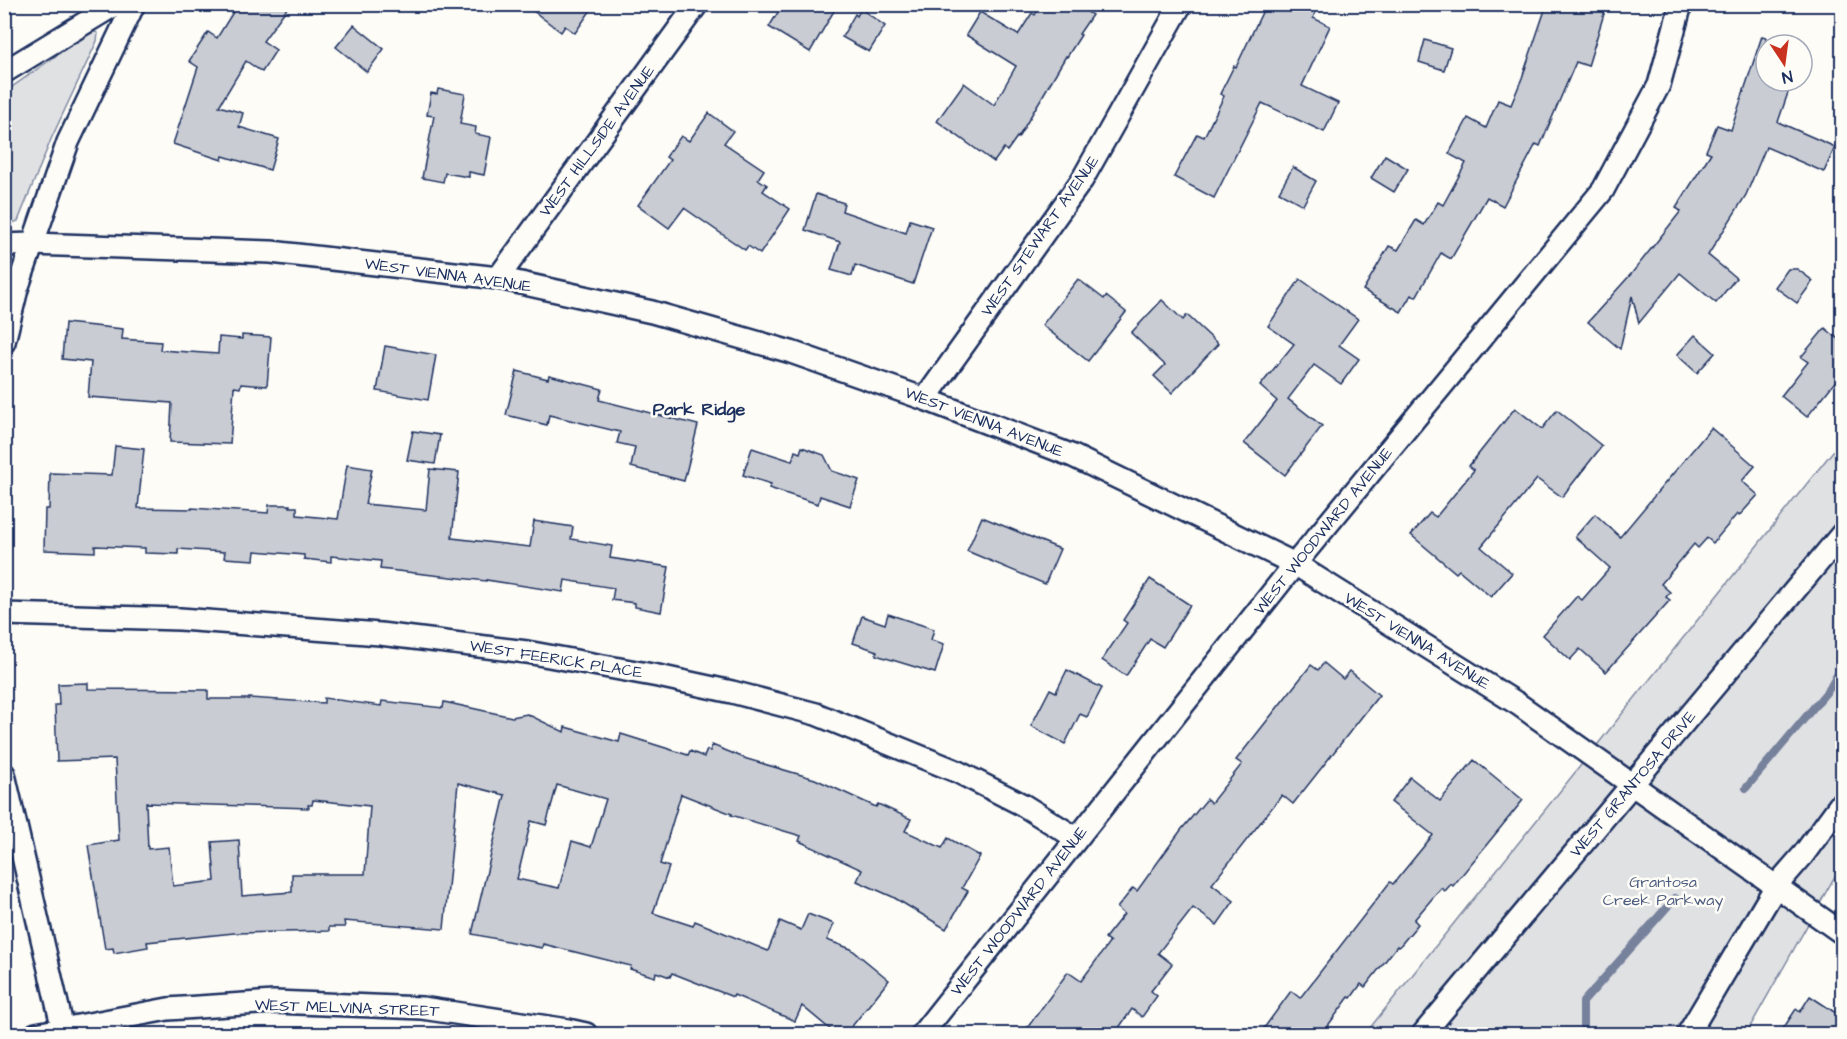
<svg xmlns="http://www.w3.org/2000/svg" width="1847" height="1039" font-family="'Architects Daughter',sans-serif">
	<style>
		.green { fill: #e0e1e3; stroke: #7e88a0; stroke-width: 1.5 }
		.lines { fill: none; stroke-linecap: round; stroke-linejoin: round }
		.stream { stroke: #76819c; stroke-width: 8 }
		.building { fill: #c9ccd3; stroke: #1b2f5e; stroke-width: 1.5; fill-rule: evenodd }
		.minor-casing { stroke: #1b2f5e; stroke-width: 26 }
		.minor { stroke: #fdfcf7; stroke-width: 21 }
		.labels { text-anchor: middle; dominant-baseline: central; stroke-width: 5; stroke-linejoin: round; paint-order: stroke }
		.street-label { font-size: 16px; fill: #1b2f5e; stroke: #fdfcf7 }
		.park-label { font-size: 16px; fill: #4c5c7f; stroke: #fdfcf7 }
		.neighbourhood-label { font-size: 18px; font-weight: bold; fill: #1b2f5e; stroke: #fdfcf7 }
	</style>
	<rect width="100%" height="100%" fill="#fdfcf7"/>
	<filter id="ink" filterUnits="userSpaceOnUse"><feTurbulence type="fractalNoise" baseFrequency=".0167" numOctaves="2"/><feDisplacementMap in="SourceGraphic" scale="12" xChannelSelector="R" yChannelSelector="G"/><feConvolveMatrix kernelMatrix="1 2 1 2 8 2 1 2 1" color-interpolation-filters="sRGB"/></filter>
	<g filter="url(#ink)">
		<g class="green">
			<path d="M91 31 98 33 97 41 52 137 18 221 5 226V92Z"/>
			<path d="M1842 440V868L1834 878 1746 1034H1365Z"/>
		</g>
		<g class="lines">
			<g class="stream">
				<path d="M1746 788 1830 688 1842 666"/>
				<path d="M1583 1034V1002L1675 898"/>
			</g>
		</g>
		<g class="building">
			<path d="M238 4H290L263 41 276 50 262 72 246 61 219 106 243 113 239 127 279 139 270 170 223 156 222 160 173 144 198 67 189 61 208 32 217 38Z"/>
			<path d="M524 4H595L575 33 565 26 561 32Z"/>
			<path d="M783 4H838L810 52 769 27Z"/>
			<path d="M1041 4H1076L1092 15 1079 34 1081 35 1067 57 1066 56 1018 138 1017 137 1007 151 1004 148 994 162 937 121 964 83 994 105 1016 66 966 35 980 12 1018 35 1032 13 1035 15Z"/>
			<path d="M1266 4H1319L1313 18 1330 26 1302 86 1338 103 1324 132 1262 103 1214 198 1174 177 1197 134 1204 137 1224 96 1220 94 1234 66 1236 67Z"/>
			<path d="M1547 4H1607L1588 66 1576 62 1540 146 1536 144 1503 206 1487 197 1451 259 1441 253 1416 297 1411 295 1401 312 1363 290 1389 246 1398 250 1416 220 1424 225 1438 202 1443 205 1466 163 1449 154 1468 118 1486 128 1498 100 1511 105 1522 78Z"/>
			<path d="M861 9 885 26 869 52 842 37 855 14 857 16Z"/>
			<path d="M354 25 384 49 367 72 336 47Z"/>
			<path d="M1762 36 1766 37V81H1792L1778 122 1835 147 1824 172 1766 147 1746 195 1708 255 1736 278 1716 303 1680 273 1639 323 1632 296 1620 349 1588 322 1632 273 1681 211 1676 208 1711 153 1706 151 1717 125 1731 130Z"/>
			<path d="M1425 40 1451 48 1444 70 1419 62Z"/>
			<path d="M438 89 465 94 460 124 476 127 475 134 491 137 484 175 469 172V177L445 173 443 182 422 178 434 116 427 115 431 93 437 94Z"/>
			<path d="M709 113 733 131 724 143 764 170 758 179 767 185 763 191 790 209 760 254 748 246 745 250 684 208 669 228 638 205 670 160 666 157 681 136 689 141Z"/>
			<path d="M1385 155 1408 169 1394 192 1371 178Z"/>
			<path d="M1293 167 1316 181 1303 205 1279 192Z"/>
			<path d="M816 194 844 203 842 211 906 233 910 220 932 227 913 284 855 265 852 276 831 270 840 242 805 230Z"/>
			<path d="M1788 269H1797L1813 281 1797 303 1775 287Z"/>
			<path d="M1078 279 1104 299 1106 296 1126 312 1088 361 1042 325Z"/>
			<path d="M1300 279 1358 319 1339 345 1359 359 1341 384 1314 365 1288 399 1322 426 1285 475 1244 443 1277 401 1260 386 1294 344 1268 326Z"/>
			<path d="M1162 300 1183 320 1187 315 1218 344 1172 393 1154 376 1165 365 1131 333Z"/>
			<path d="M65 323 123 329 122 339 161 342 160 350 218 354 219 337 242 339V335L271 337 267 386 241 384 240 388 234 387 230 444 170 442 172 403 88 397 91 362 62 359Z"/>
			<path d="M1825 328 1842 342V373L1807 417 1781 396 1808 362 1801 357Z"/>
			<path d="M1695 335 1715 353 1697 373 1677 355Z"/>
			<path d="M385 346 436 355 428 400 377 391Z"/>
			<path d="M517 371 548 379 549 375 602 389 599 400 698 425 684 481 631 467 635 447 617 443 620 432 549 415 547 425 506 415Z"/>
			<path d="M1515 408 1542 429 1557 410 1602 446 1562 497 1537 479 1481 547 1512 573 1491 597 1459 570 1456 573 1411 535 1430 513 1436 517 1474 470 1469 466Z"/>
			<path d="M1711 428 1755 466 1742 481 1758 495 1739 516 1737 514 1713 543 1707 538 1698 548 1694 544 1661 584 1670 592 1666 597 1670 600 1606 672 1580 649 1570 660 1543 635 1577 596 1582 600 1610 568 1575 537 1595 514 1620 537Z"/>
			<path d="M413 431 440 435 435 464 407 460Z"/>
			<path d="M115 446 144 449 138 508 192 509V508L268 513 269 505H290V507H297V515L338 519 347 465 372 469 365 504 426 510 430 469 459 472 452 538 530 547 534 521 573 527 571 539 612 546 610 558 669 567 661 612 635 607V603L612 600 614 588 565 580 563 592 486 580V581L380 569 381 561 331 556V562L304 559V555L255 551 254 560 224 558 225 552 178 549V554L145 553V548L95 546V552L44 550 45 509H49L50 473 112 475Z"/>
			<path d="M802 447 824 455 832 471 859 480 850 506 820 496 818 504 769 488 771 484 743 475 752 448 792 461 795 451 800 453Z"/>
			<path d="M982 517 1060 549 1045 584 967 551Z"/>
			<path d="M1150 579 1190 605 1163 647 1150 639 1126 676 1102 660 1127 623 1123 620Z"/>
			<path d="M888 614 934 629 931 640 944 644 935 673 876 655 877 651 853 643 862 616 885 624Z"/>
			<path d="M1324 663 1343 679 1350 671 1379 695 1293 804 1282 795 1212 884 1234 901 1217 925 1193 908 1158 953 1172 964 1151 991 1157 996 1142 1017 1132 1009 1114 1035H1022L1068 972 1081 981 1110 942 1105 938 1124 914 1117 908 1133 888 1137 891 1181 830 1207 799 1211 803 1242 764 1236 760 1311 665 1318 670Z"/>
			<path d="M1067 670 1102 688 1087 717 1080 714 1065 744 1031 726 1050 689 1056 692Z"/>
			<path d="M88 683V689L208 690V699H249V698L324 703V698L381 706 382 701 443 708 444 702 512 717 527 714 564 732 565 727 619 742 621 734 688 755 690 751 704 757 707 750 710 751 712 745 747 759 815 779 876 807 878 804 911 819 905 831 942 848 948 838 980 856 962 888 968 891 946 929 893 897 857 881 862 870 799 841 801 836 731 815 732 814 681 794 660 864 669 867 653 913 693 926 695 921 768 951 780 921 801 930 808 914 834 924 827 940 851 949 889 980 845 1035H837L802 1006 795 1021 734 995 733 997 672 973 670 977 656 972 655 977 630 969 631 966 543 944 542 948 472 934 505 795 458 783 444 929 344 921 345 927H329V931L234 933 147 942 148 947 114 953 113 948 105 949 88 845 119 840 115 759 57 761 55 705H59L58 684ZM557 785 606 799 591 847 572 841 559 888 517 879 531 821 546 825ZM313 800 370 806 365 874H292V892L242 896 239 840 212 842 215 881 173 886 169 847 148 849 146 803 309 808 308 805H312Z"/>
			<path d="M1474 760 1523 800 1453 886 1451 884 1445 891 1441 888 1414 920 1418 924 1399 947 1397 946 1365 987 1361 984 1351 998 1349 997 1321 1035H1259L1291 991 1300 998 1390 882 1393 884 1433 835 1391 802 1410 777 1440 801Z"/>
			<path d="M1810 996 1842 1017V1035H1779L1796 1009 1800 1012Z"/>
		</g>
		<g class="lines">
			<defs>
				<g id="minor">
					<path d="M4 72 116 4"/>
					<path d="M4 245 31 244 271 252 498 278 652 312 791 352 925 399 1073 456 1295 564 1518 704 1842 933"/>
					<path d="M498 278 697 4"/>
					<path d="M4 342 17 289 68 142 134 4"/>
					<path d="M925 399 1082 180 1181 4"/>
					<path d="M4 614 180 619 380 634 527 652 658 676 732 692 816 714 956 771 1023 805 1076 838"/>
					<path d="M4 774 64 1034"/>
					<path d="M36 1034 168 1009 274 1002 422 1008 568 1030 586 1034"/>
					<path d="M922 1034 1295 564 1603 190 1659 85 1681 4"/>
					<path d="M1423 1034 1842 534"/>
					<path d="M1688 1034 1776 886 1803 855 1842 802"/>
				</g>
			</defs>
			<use href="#minor" class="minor-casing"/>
			<use href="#minor" class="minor"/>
		</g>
	</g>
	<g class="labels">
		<g class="street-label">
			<text transform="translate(597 141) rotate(-54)">WEST HILLSIDE AVENUE</text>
			<text transform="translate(1040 236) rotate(-55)">WEST STEWART AVENUE</text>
			<text transform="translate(448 275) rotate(8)">WEST VIENNA AVENUE</text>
			<text transform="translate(984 422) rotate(21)">WEST VIENNA AVENUE</text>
			<text transform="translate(1323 531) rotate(-51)">WEST WOODWARD AVENUE</text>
			<text transform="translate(1417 641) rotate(32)">WEST VIENNA AVENUE</text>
			<text transform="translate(556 659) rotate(9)">WEST FEERICK PLACE</text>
			<text transform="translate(1633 784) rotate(-50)">WEST GRANTOSA DRIVE</text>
			<text transform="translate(1019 911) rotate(-52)">WEST WOODWARD AVENUE</text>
			<text transform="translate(347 1008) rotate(2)">WEST MELVINA STREET</text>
		</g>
		<g class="park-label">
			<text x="1663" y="882">Grantosa<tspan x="1663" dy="18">Creek Parkway</tspan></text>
		</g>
		<g class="neighbourhood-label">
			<text x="699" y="409">Park Ridge</text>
		</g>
	</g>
	<rect width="1847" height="1039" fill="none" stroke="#fdfcf7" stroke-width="24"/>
	<rect x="12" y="12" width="1823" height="1015" fill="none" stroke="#1b2f5e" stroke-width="2" filter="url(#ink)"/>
	<g transform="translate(1784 63) rotate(167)"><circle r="28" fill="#fdfcf7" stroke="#a3aaba" stroke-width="1.5"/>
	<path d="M0-4.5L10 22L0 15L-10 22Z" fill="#c8321e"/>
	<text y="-9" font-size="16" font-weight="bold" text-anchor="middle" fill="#1b2f5e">N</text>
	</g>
</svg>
